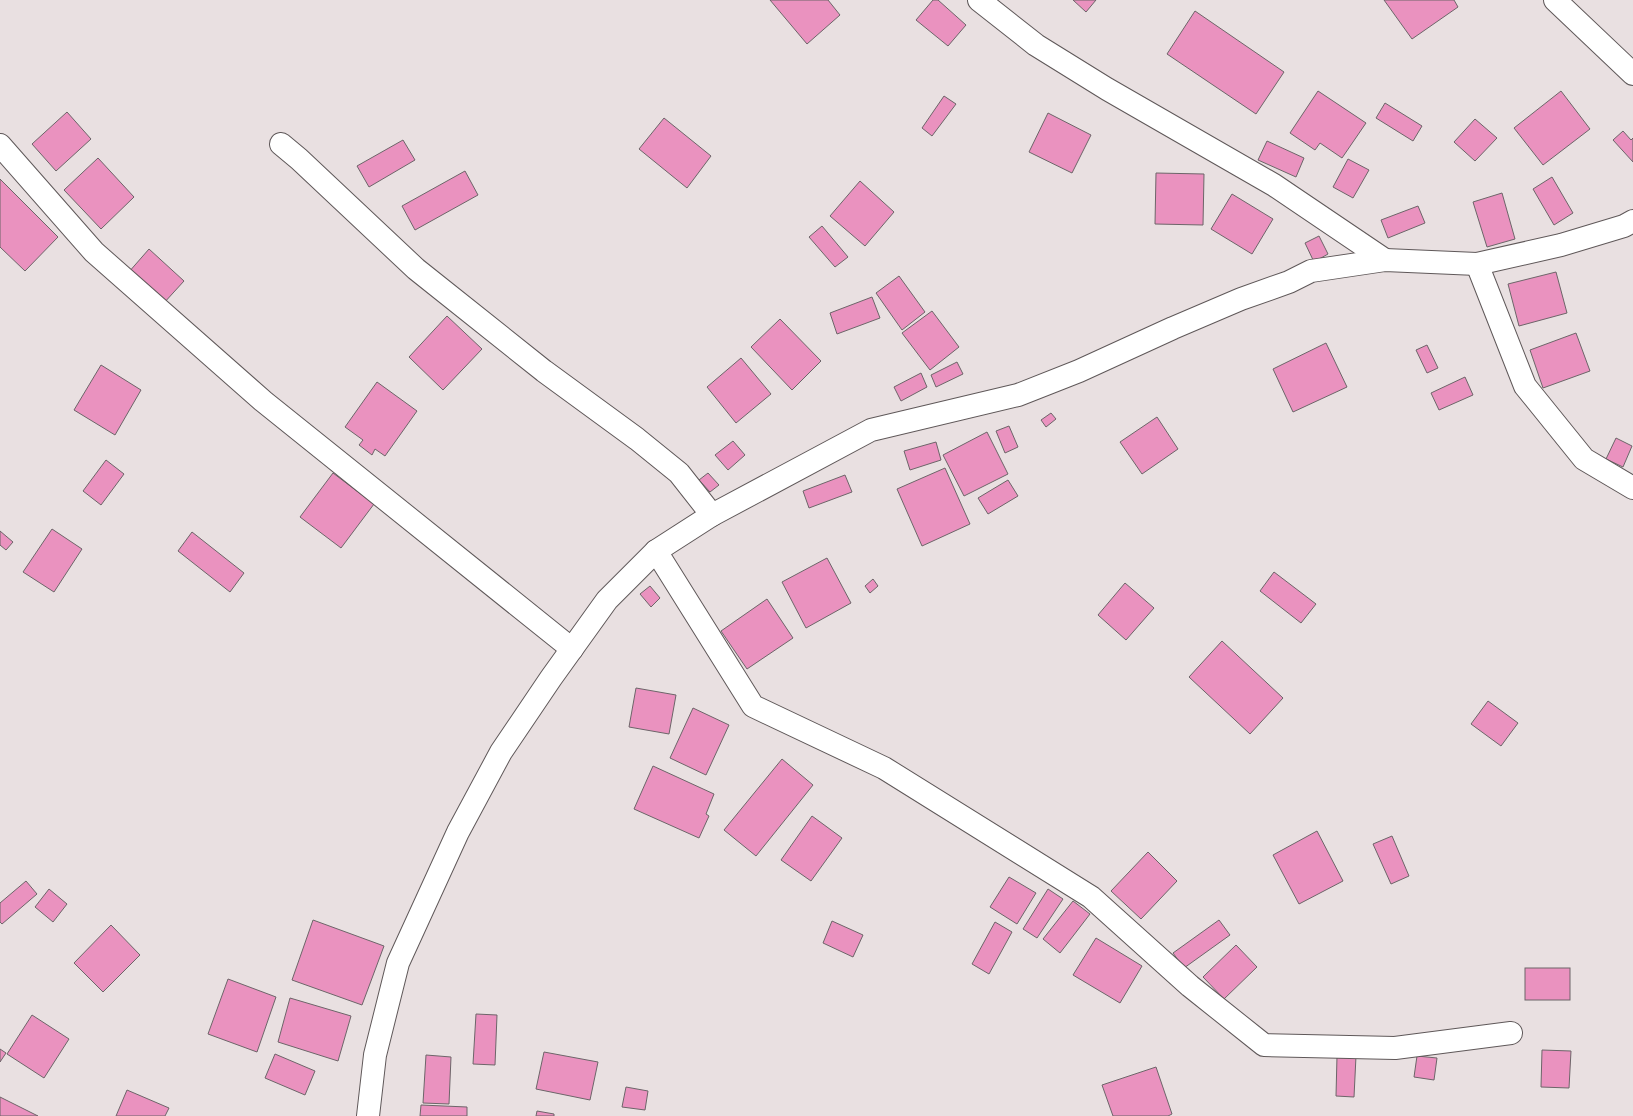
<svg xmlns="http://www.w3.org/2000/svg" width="1633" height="1116" font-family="Helvetica,sans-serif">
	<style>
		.building { fill: #ea92bf; stroke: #6d6569 }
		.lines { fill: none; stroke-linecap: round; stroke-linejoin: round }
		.minor-casing { stroke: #5f5859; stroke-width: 24 }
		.minor { stroke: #fff; stroke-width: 22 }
	</style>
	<rect width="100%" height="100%" fill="#e9e0e1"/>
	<g class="building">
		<path d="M770 0H828L840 15 807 44Z"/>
		<path d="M933 0H938L966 25 948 46 916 20Z"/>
		<path d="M1073 0H1096L1086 12Z"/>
		<path d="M1384 0H1454L1458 7 1412 39Z"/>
		<path d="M1195 11 1284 72 1256 114 1167 54Z"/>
		<path d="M1318 91 1366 123 1342 158 1320 143 1315 150 1290 133Z"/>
		<path d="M1561 91 1590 129 1543 165 1514 128Z"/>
		<path d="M944 96 956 104 932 136 922 128Z"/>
		<path d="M1385 103 1422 126 1413 141 1376 118Z"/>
		<path d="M67 112 91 139 56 171 32 144Z"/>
		<path d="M1048 113 1091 135 1072 173 1029 152Z"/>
		<path d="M664 118 711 156 687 188 639 149Z"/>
		<path d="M1475 119 1497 138 1475 161 1454 142Z"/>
		<path d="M1623 131 1631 140 1633 138V162L1613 140Z"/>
		<path d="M403 140 415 160 369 187 357 166Z"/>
		<path d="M1267 141 1304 158 1296 177 1258 160Z"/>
		<path d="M98 158 134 197 101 229 64 190Z"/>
		<path d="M1348 159 1369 170 1353 198 1333 187Z"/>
		<path d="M465 171 478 195 415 230 402 206Z"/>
		<path d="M1156 173 1204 174 1203 225 1155 224Z"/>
		<path d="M1552 177 1573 213 1554 225 1533 189Z"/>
		<path d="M0 179 58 237 25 271 0 247Z"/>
		<path d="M860 181 894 212 865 246 830 216Z"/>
		<path d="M1502 193 1515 239 1487 247 1473 202Z"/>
		<path d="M1232 194 1273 219 1252 254 1211 229Z"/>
		<path d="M1418 206 1425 223 1388 238 1381 220Z"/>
		<path d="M822 226 848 257 835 267 809 237Z"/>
		<path d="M1319 236 1328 254 1314 262 1305 243Z"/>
		<path d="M149 249 184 281 163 304 128 273Z"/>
		<path d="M1556 272 1567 313 1519 326 1508 284Z"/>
		<path d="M899 276 925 312 902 330 876 293Z"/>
		<path d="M872 297 880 318 837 334 830 313Z"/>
		<path d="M932 311 959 347 930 370 902 333Z"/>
		<path d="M447 316 482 349 443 390 409 357Z"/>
		<path d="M780 319 821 361 792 390 751 347Z"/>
		<path d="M1576 333 1590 371 1543 388 1530 350Z"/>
		<path d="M1326 343 1347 387 1293 412 1273 369Z"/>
		<path d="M1427 345 1438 368 1427 373 1416 350Z"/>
		<path d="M741 358 771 394 736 423 707 387Z"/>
		<path d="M957 362 963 374 936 387 931 375Z"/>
		<path d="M101 365 141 390 115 435 74 410Z"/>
		<path d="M921 373 927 387 901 401 894 387Z"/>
		<path d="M1465 377 1473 395 1439 410 1431 393Z"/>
		<path d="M377 382 417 411 385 456 375 449 372 455 359 445 363 440 345 427Z"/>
		<path d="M1051 413 1056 419 1046 427 1041 420Z"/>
		<path d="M1157 417 1178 449 1142 474 1120 442Z"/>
		<path d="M1009 426 1018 447 1005 453 996 431Z"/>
		<path d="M987 432 1008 474 964 496 943 455Z"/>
		<path d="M1616 438 1632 446 1623 467 1606 459Z"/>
		<path d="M733 441 745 455 728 470 715 455Z"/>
		<path d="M936 442 941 460 910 470 904 451Z"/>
		<path d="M106 460 124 474 101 505 83 491Z"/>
		<path d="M945 468 970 524 922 546 897 489Z"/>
		<path d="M333 473 374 504 341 548 300 517Z"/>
		<path d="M708 473 719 485 710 492 699 480Z"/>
		<path d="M845 475 852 492 809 508 803 491Z"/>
		<path d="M1008 480 1018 496 988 514 978 498Z"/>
		<path d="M52 529 82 549 54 592 23 572Z"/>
		<path d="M0 531 13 542 6 550 0 545Z"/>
		<path d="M192 532 244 573 230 592 178 551Z"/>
		<path d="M827 558 851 603 806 628 782 582Z"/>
		<path d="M1274 572 1316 604 1301 623 1260 591Z"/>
		<path d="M873 579 878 586 870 593 865 586Z"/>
		<path d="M1125 583 1154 608 1126 640 1098 615Z"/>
		<path d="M650 586 660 598 651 607 640 594Z"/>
		<path d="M767 599 793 638 747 669 721 631Z"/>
		<path d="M1222 641 1283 698 1250 734 1189 677Z"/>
		<path d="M636 688 676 695 669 734 629 727Z"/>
		<path d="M1488 701 1518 723 1501 746 1471 724Z"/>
		<path d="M693 708 729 725 706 775 670 758Z"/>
		<path d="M782 759 813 785 756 856 724 830Z"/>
		<path d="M653 766 714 794 706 814 709 816 699 838 634 809Z"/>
		<path d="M812 816 842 838 811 881 781 860Z"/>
		<path d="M1317 831 1343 881 1299 904 1273 855Z"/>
		<path d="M1392 836 1409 876 1391 884 1373 844Z"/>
		<path d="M1148 852 1177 881 1141 919 1111 891Z"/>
		<path d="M1009 877 1036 893 1017 924 990 907Z"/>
		<path d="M26 881 37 894 2 924 0 922V903Z"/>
		<path d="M49 889 67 904 53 922 35 907Z"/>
		<path d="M1048 889 1063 899 1037 938 1023 929Z"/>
		<path d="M1073 901 1090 914 1060 953 1043 939Z"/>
		<path d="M313 920 384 946 362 1005 292 980Z"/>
		<path d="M1219 920 1230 935 1184 968 1173 953Z"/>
		<path d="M832 921 863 935 853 957 823 943Z"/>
		<path d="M995 922 1012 932 989 974 972 964Z"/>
		<path d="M111 925 140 955 103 992 74 963Z"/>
		<path d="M1096 938 1142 966 1120 1003 1073 975Z"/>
		<path d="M1236 945 1257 967 1224 999 1203 977Z"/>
		<rect x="1525" y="968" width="45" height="32"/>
		<path d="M228 979 276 997 257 1052 208 1034Z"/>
		<path d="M290 998 351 1016 338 1061 278 1042Z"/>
		<path d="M476 1014 497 1015 495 1065 473 1064Z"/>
		<path d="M32 1015 69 1039 44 1078 7 1054Z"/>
		<path d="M0 1049 6 1053 0 1062Z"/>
		<path d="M1542 1050 1571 1051 1569 1088 1541 1087Z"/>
		<path d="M544 1052 598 1062 590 1100 536 1089Z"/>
		<path d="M275 1054 315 1071 305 1095 265 1078Z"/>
		<path d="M426 1055 451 1057 449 1104 423 1103Z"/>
		<path d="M1337 1056H1356L1354 1097 1336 1096Z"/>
		<path d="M1417 1056 1437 1058 1434 1080 1414 1077Z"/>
		<path d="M1156 1067 1172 1114 1168 1116H1113L1102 1085Z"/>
		<path d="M626 1087 648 1091 645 1110 622 1107Z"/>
		<path d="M127 1090 169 1108 165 1116H116Z"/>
		<path d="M0 1097 38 1116H0Z"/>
		<path d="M421 1105 467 1107V1116H420Z"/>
		<path d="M537 1111 554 1114V1116H536Z"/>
	</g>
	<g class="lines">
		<defs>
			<g id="minor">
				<path d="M979 0 1036 45 1107 89 1274 185 1385 260"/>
				<path d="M1555 0 1633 74"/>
				<path d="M281 144 299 159 416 269 544 371 637 439 679 473 712 515"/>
				<path d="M0 145 94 252 263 401 572 649"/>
				<path d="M1477 264 1525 386 1584 459 1633 488"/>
				<path d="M656 551 753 706 884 768 1091 897 1190 986 1264 1045 1395 1048 1511 1033"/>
				<path d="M368 1116 375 1055 398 963 458 832 501 752 551 678 607 600 656 551 712 515 871 430 1018 395 1079 371 1173 328 1241 299 1289 282 1311 271 1385 260 1477 264 1561 245 1624 226 1633 221"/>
			</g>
		</defs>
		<use href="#minor" class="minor-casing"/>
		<use href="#minor" class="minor"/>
	</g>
</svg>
